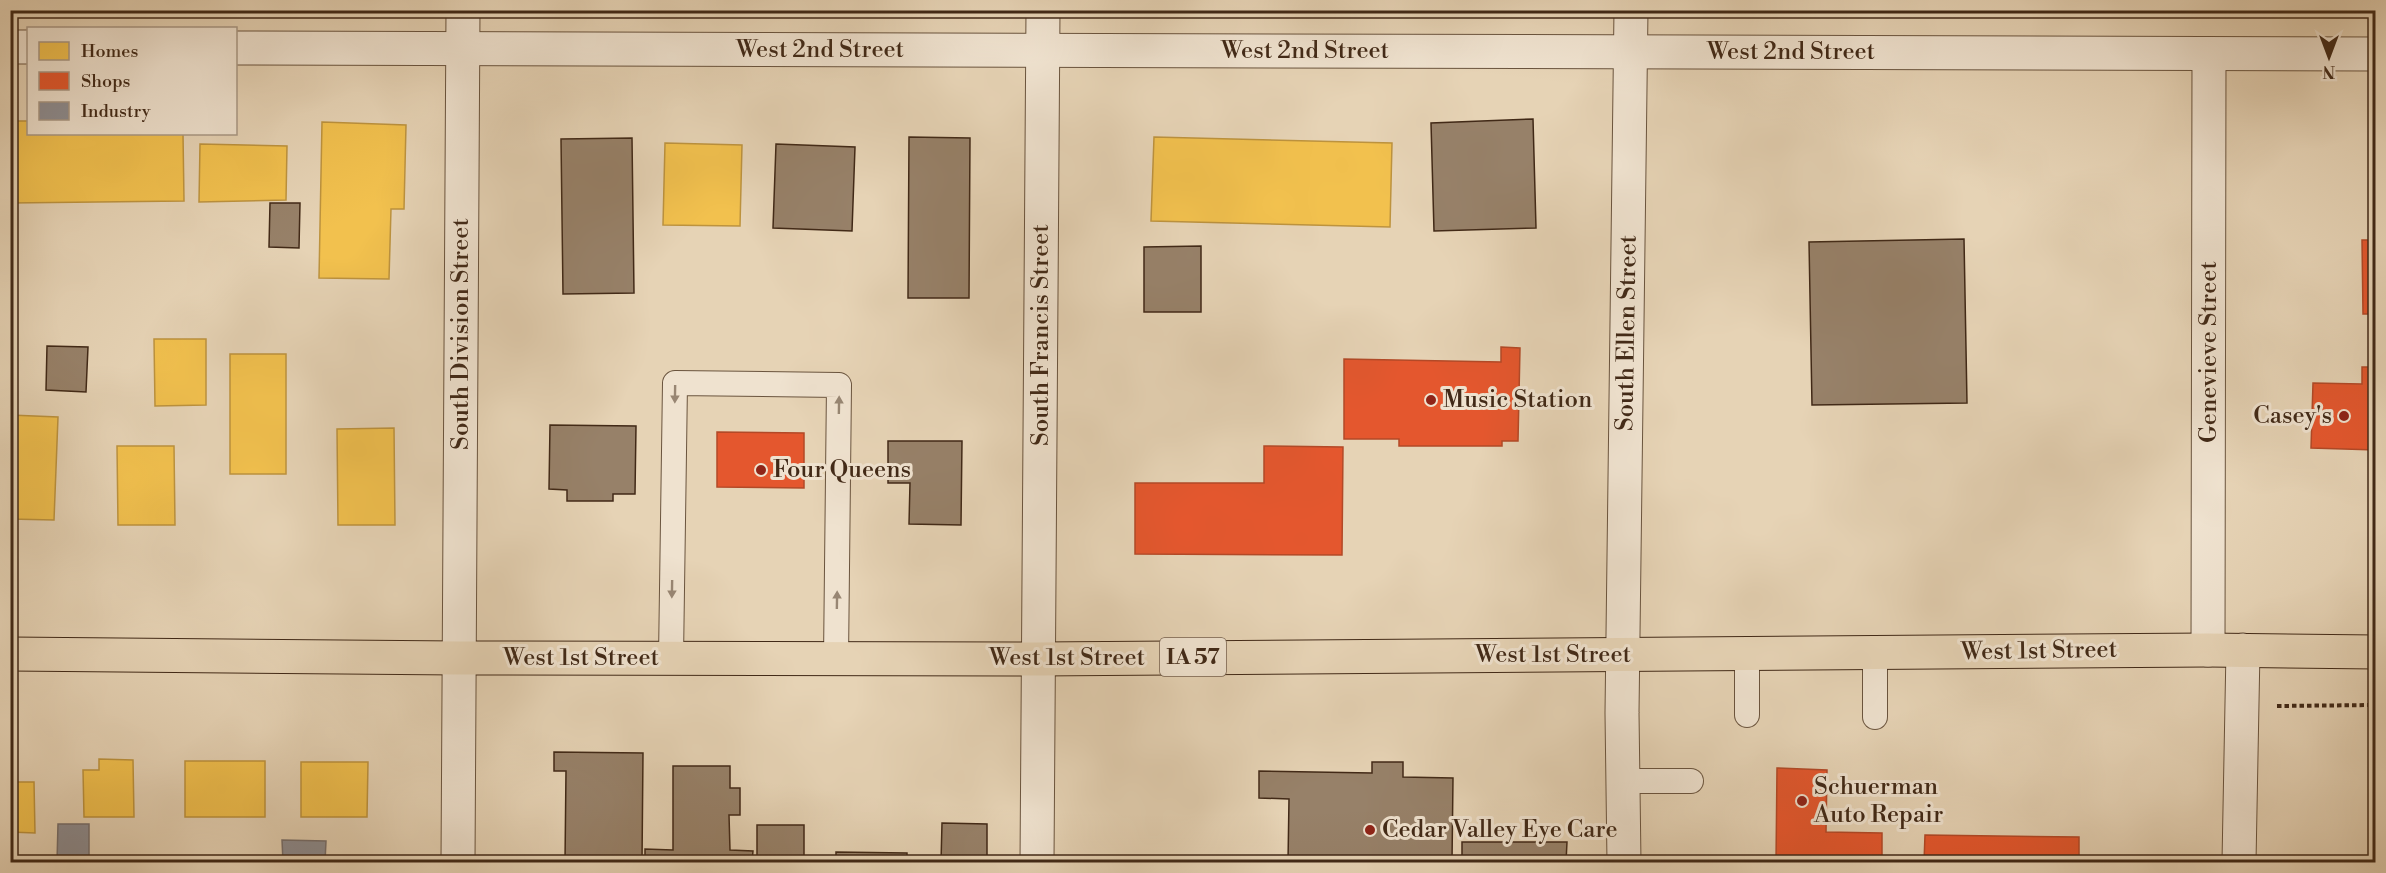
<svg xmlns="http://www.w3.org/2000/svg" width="2386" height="873" font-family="'Libre Bodoni',serif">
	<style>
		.homes { fill: #f2c14e; stroke: #bd933e; stroke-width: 1.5 }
		.shops { fill: #e4572e; stroke: #b34927; stroke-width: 1.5 }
		.industry { fill: #8d8d92; stroke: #766f6d; stroke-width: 1.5 }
		.building { fill: #978169; stroke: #412917; stroke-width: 1.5 }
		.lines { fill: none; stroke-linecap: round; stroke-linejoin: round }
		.lane-casing { stroke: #6a543e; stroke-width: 26 }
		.street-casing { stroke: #6a543e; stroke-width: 35 }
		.primary-casing { stroke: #412917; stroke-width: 35 }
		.path { stroke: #412917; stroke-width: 4; stroke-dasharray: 4.5 3; stroke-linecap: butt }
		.lane { stroke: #efe2cf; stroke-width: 24 }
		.street { stroke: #efe2cf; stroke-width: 33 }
		.primary { stroke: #e6d3b5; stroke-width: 33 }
		.oneway { fill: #988673 }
		.poi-dot { fill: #8f2418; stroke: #efe2cf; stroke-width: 2 }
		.labels { text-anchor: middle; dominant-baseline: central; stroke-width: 6; stroke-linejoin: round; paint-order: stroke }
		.shield { fill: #efe2cf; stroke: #75604e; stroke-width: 1.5 }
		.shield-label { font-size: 22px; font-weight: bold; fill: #412917 }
		.street-label { font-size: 24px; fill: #412917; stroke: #efe2cf }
		.poi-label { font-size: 24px; fill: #412917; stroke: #efe2cf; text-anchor: start }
	</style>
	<rect width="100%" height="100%" fill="#e6d3b5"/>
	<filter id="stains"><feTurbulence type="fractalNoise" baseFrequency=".00333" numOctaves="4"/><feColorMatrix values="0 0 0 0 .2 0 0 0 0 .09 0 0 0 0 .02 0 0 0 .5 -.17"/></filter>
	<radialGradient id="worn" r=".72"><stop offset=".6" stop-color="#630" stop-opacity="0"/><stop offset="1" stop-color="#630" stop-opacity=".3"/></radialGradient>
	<g class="homes">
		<path d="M10 121H28V134H183L184 201 10 203Z"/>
		<path d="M322 122 406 125 404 209H391L389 279 319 278Z"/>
		<path d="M1154 137 1392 143 1390 227 1151 221Z"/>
		<path d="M665 143 742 145 740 226 663 225Z"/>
		<path d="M200 144 287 146 286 200 199 202Z"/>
		<path d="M154 339H206V405L155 406Z"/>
		<rect x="230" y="354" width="56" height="120"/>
		<path d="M10 415 58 417 54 520 10 519Z"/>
		<path d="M394 428 395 525H338L337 429Z"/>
		<path d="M117 446H174L175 525H118Z"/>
		<path d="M99 759 133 760 134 817H84L83 770H99Z"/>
		<rect x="185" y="761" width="80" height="56"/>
		<path d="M301 762H368L367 817H301Z"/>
		<path d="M10 774 15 775 16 782H34L35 833 10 832Z"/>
	</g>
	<g class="shops">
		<path d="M2362 240H2376V314H2363Z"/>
		<path d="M1501 347 1520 348 1518 441H1502V446H1399V439H1344V359L1501 362Z"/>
		<path d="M2362 367H2376V450L2311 448 2313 383 2362 384Z"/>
		<path d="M717 432 804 433V488L717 487Z"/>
		<path d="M1264 446 1343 447 1342 555 1135 554V483H1264Z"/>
		<path d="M1777 768 1827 770 1826 832 1882 833V862H1776Z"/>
		<path d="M1925 835 2079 837V862H1924Z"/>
	</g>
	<g class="industry">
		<path d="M58 824H89V862H57Z"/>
		<path d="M282 840 326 841 325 862H283Z"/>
	</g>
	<g class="building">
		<path d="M1533 119 1536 228 1434 231 1431 123Z"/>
		<path d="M909 137 970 138 969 298H908Z"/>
		<path d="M632 138 634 293 563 294 561 139Z"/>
		<path d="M776 144 855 147 852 231 773 228Z"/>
		<path d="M270 203H300L299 248 269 247Z"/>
		<path d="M1964 239 1967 403 1812 405 1809 242Z"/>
		<path d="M1201 246V312H1144V247Z"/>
		<path d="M47 346 88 347 86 392 46 390Z"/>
		<path d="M550 425 636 426 635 494H613V501H567V490L549 489Z"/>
		<path d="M888 441H962L961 525 909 524 910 483H888Z"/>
		<path d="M554 752 643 753 642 862H565L566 771H554Z"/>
		<path d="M1372 762H1403V777L1453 778 1452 862H1288L1289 799 1259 798V771L1372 773Z"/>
		<path d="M673 766H730V788H740V815H729L730 850 753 851 752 862H645V849L673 850Z"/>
		<path d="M942 823 987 824V862H757V825H804V860L836 862V852L907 853V862H941Z"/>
		<path d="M1462 842H1567L1566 862H1462Z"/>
	</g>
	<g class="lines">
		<defs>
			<g id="lane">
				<path d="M1747 653V715"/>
				<path d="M671 658 675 383 839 385 836 659"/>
				<path d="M1875 717V653"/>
				<path d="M1623 781H1691"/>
			</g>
			<g id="street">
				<path d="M10 47H28"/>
				<path d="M236 48 2376 54"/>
				<path d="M2208 650 2209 54"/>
				<path d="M458 862 463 10"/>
				<path d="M1037 862 1043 10"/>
				<path d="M1624 862 1622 713 1631 10"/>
				<path d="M2239 862 2243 650"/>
			</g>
			<path id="primary" d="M10 654 458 658 1039 659 2208 650 2376 652"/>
		</defs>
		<use href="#lane" class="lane-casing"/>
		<use href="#street" class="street-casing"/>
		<use href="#primary" class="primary-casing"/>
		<path class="path" d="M2277 706 2376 705"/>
		<use href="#lane" class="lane"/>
		<use href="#street" class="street"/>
		<use href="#primary" class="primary"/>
	</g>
	<defs><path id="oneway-solid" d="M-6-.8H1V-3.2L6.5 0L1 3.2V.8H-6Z" transform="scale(1.5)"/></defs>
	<g class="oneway">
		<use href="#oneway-solid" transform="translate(675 394) rotate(91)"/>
		<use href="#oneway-solid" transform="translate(839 405) rotate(-89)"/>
		<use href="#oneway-solid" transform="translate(672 589) rotate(91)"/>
		<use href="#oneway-solid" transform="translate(837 600) rotate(-89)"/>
	</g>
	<g class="poi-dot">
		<circle cx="1431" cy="400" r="6"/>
		<circle cx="2344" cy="416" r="6"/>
		<circle cx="761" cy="470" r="6"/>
		<circle cx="1802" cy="801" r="6"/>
		<circle cx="1370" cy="830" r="6"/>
	</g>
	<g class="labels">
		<rect class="shield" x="1160" y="638" width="66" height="38" rx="4.5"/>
		<g class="shield-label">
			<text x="1193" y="657">IA 57</text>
		</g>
		<g class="street-label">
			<text x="820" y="50">West 2nd Street</text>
			<text x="1305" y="51">West 2nd Street</text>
			<text x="1791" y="52">West 2nd Street</text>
			<text transform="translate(1627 333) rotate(-89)">South Ellen Street</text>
			<text transform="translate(461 334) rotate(-90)">South Division Street</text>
			<text transform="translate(1041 335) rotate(-90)">South Francis Street</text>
			<text transform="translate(2209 352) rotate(-90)">Genevieve Street</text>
			<text transform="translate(2039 651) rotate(-1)">West 1st Street</text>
			<text x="1553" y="655">West 1st Street</text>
			<text x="581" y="658">West 1st Street</text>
			<text x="1067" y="658">West 1st Street</text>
		</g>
		<g class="poi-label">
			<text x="1443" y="400">Music Station</text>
			<text x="2332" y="416" text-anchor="end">Casey's</text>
			<text x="773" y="470">Four Queens</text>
			<text x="1814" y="787">Schuerman<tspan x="1814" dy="28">Auto Repair</tspan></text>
			<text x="1382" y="830">Cedar Valley Eye Care</text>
		</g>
	</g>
	<rect width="2386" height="873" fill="none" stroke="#e6d3b5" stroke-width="36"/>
	<rect x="12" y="12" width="2362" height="849" fill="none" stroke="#412917" stroke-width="3"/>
	<rect x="18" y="18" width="2350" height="837" fill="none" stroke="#412917" stroke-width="1.5"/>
	<rect x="27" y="27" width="210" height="108" fill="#efe2cf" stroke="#a99885" stroke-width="1.5"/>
	<rect x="39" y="42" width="30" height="18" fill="#f2c14e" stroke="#a99885" stroke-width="1.5"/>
	<text x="81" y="57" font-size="18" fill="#412917">Homes</text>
	<rect x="39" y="72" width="30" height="18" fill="#e4572e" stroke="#a99885" stroke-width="1.5"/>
	<text x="81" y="87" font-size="18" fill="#412917">Shops</text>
	<rect x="39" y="102" width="30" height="18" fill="#8d8d92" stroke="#a99885" stroke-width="1.5"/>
	<text x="81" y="117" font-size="18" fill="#412917">Industry</text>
	<g transform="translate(2329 57) rotate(180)" stroke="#efe2cf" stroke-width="4.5" paint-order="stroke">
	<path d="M0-4.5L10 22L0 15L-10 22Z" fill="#412917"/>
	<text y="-9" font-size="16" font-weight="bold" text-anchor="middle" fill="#412917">N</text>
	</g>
	<rect width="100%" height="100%" filter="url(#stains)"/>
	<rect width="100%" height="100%" fill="url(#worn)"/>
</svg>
